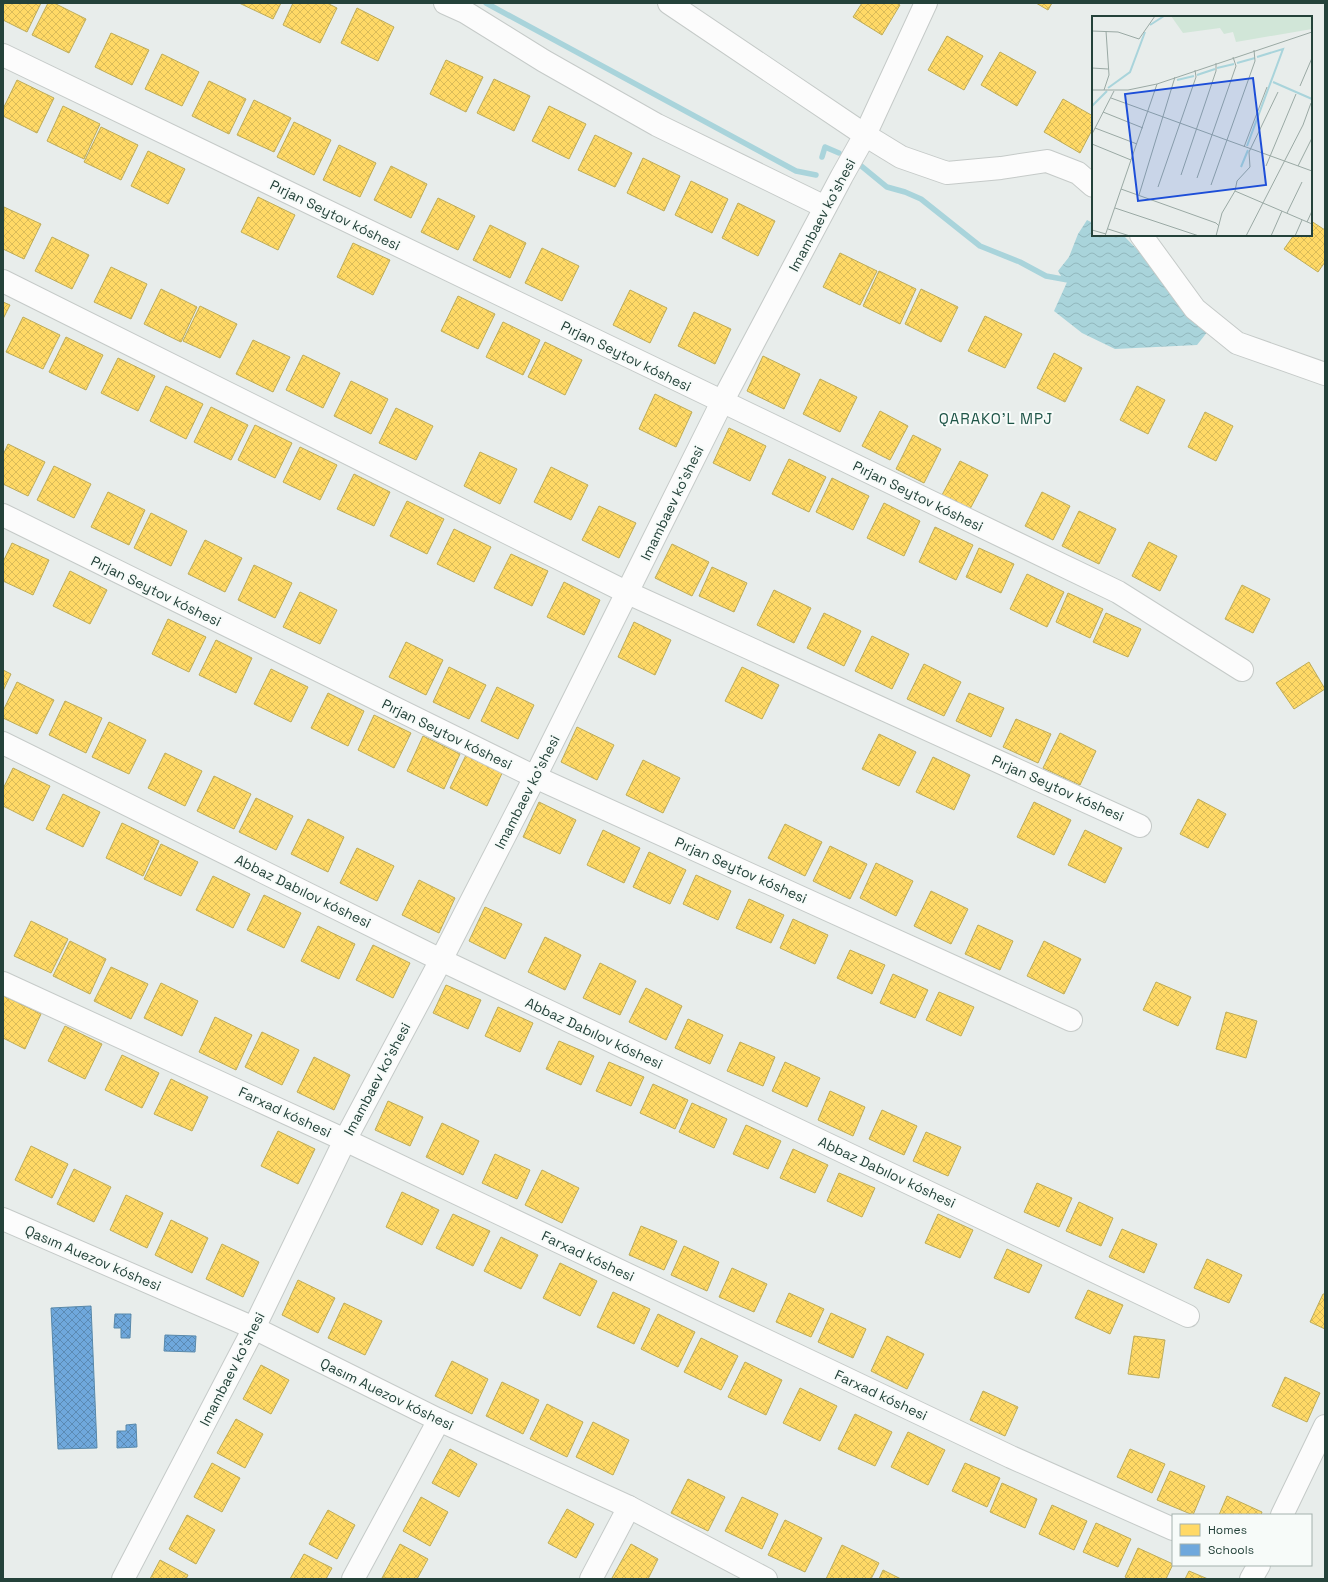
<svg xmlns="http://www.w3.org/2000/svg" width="1328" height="1582" font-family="'Space Grotesk',sans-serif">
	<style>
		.water { fill: url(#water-waves) }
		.homes { fill: url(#homes-cross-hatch); stroke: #bdac59 }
		.schools { fill: url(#schools-cross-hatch); stroke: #5889ab }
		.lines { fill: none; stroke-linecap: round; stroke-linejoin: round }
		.stream { stroke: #a9d4db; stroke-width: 5.5 }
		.minor-casing { stroke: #c5cac8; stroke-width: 24 }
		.minor { stroke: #fcfcfc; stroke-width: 22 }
		.labels { text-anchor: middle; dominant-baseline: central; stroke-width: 4; stroke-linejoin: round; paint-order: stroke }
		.street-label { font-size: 14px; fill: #24423a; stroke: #f7fbf9 }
		.neighbourhood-label { font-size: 15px; letter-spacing: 1px; fill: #1f5548; stroke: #f7fbf9 }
		.inset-river { fill: none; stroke: #a9d4db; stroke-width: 2 }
		.inset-road { fill: none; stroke: #9aa9a4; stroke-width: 1 }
		.view { fill: #1d4ed8; fill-opacity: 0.15; stroke: #1d4ed8; stroke-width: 2 }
		.inset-edge { fill: none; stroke: #24423a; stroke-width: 2 }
	</style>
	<defs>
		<pattern id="water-waves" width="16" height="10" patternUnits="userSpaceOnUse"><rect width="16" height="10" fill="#a9d4db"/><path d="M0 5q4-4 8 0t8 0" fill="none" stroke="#91b7bd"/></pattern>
		<pattern id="homes-cross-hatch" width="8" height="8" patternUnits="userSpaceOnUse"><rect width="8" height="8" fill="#ffd966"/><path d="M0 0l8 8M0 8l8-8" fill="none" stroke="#dabb59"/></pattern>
		<pattern id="schools-cross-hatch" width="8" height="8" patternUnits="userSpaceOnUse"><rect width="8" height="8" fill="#6fa8dc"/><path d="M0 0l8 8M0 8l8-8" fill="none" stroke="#5b8ab3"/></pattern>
	</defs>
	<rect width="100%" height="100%" fill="#e8edeb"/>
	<path class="water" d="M1087 220 1093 223V235H1123L1166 279 1181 309 1208 331 1197 345 1115 349 1082 333 1054 311 1068 280 1063 279 1058 271 1069 257 1078 234Z"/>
	<g class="homes">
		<path d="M3 3H41L27 32 3 20Z"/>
		<path d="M48 3H54L86 19 69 53 32 35Z"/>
		<path d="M239 3H281L273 19Z"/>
		<path d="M293 3H327L337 8 320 43 283 25Z"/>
		<path d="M862 3H896L900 5 882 35 853 17Z"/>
		<path d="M1036 3H1052L1048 10Z"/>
		<path d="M357 8 394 27 378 61 341 43Z"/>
		<path d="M111 33 149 50 132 85 95 67Z"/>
		<path d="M947 36 983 56 964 90 928 70Z"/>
		<path d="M1000 52 1036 72 1017 106 981 85Z"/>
		<path d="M162 54 199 72 182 106 145 89Z"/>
		<path d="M446 60 483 77 466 112 430 94Z"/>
		<path d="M494 79 530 96 514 131 477 113Z"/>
		<path d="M17 80 54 98 37 133 3 116V109Z"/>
		<path d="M209 81 246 99 229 134 192 116Z"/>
		<path d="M1063 99 1093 116V128L1080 153 1044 132Z"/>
		<path d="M254 100 291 118 274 152 237 135Z"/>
		<path d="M63 106 100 124 84 159 47 141Z"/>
		<path d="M549 106 586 124 569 159 532 141Z"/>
		<path d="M294 122 331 140 314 175 277 157Z"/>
		<path d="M101 127 138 145 121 180 84 162Z"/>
		<path d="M595 135 632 153 615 187 578 170Z"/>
		<path d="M339 145 376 163 360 197 323 180Z"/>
		<path d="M148 151 185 169 168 204 131 186Z"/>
		<path d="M643 158 680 176 664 211 627 193Z"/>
		<path d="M391 166 427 184 411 218 374 200Z"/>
		<path d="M691 181 728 199 712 233 675 215Z"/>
		<path d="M258 197 295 215 278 250 241 232Z"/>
		<path d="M438 198 475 216 458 250 421 232Z"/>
		<path d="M738 203 775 221 758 256 722 238Z"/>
		<path d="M4 207 41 224 24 259 3 249Z"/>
		<path d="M1311 221 1325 230V262L1318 272 1284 249 1294 235H1311Z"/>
		<path d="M490 225 526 243 510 278 473 260Z"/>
		<path d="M52 237 89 255 72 289 35 271Z"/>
		<path d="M353 243 390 260 373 295 337 277Z"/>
		<path d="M542 248 579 266 562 301 525 283Z"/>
		<path d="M840 253 877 271 860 305 823 287Z"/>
		<path d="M111 267 147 284 131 319 94 302Z"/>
		<path d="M879 271 916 289 900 324 863 306Z"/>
		<path d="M161 289 197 307 181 342 144 324Z"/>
		<path d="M921 289 958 307 941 342 905 324Z"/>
		<path d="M630 290 667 308 650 343 613 325Z"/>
		<path d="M458 296 495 314 478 349 441 331Z"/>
		<path d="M3 302 10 305 3 319Z"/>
		<path d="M200 306 237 324 220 358 183 341Z"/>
		<path d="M694 312 731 329 715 364 678 346Z"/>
		<path d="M985 316 1022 334 1005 368 968 351Z"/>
		<path d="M23 317 60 335 43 369 6 352Z"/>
		<path d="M503 322 540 340 523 375 486 357Z"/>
		<path d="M66 337 103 355 86 390 49 372Z"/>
		<path d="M253 340 290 357 273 392 236 374Z"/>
		<path d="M545 342 582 360 565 395 528 377Z"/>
		<path d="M1054 353 1082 368 1065 402 1037 388Z"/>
		<path d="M303 355 340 373 323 408 286 390Z"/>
		<path d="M763 356 800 374 784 409 747 391Z"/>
		<path d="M118 358 155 376 138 411 101 393Z"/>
		<path d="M820 379 857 397 840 432 803 414Z"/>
		<path d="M351 381 388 399 371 434 334 416Z"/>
		<path d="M166 386 203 404 186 439 150 421Z"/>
		<path d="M1137 386 1165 400 1148 434 1120 420Z"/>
		<path d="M655 394 692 412 676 447 639 429Z"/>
		<path d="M211 407 248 425 231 460 194 442Z"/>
		<path d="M396 408 433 426 416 460 379 443Z"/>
		<path d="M880 411 908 426 890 460 862 446Z"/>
		<path d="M1205 412 1233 426 1216 461 1188 447Z"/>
		<path d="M255 425 292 443 275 478 238 460Z"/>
		<path d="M729 428 766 446 750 481 713 463Z"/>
		<path d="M913 435 941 449 924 483 896 469Z"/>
		<path d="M8 444 45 462 28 496 3 484V455Z"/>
		<path d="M300 447 337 465 320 500 283 482Z"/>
		<path d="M480 452 517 469 500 504 464 486Z"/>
		<path d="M789 459 826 477 809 512 772 494Z"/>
		<path d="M960 461 988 475 970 509 942 495Z"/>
		<path d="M54 466 91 484 74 518 37 500Z"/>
		<path d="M551 467 588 485 571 520 534 502Z"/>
		<path d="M354 474 390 492 374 526 337 509Z"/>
		<path d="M832 478 869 496 853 530 816 512Z"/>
		<path d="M108 492 145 510 129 545 91 527Z"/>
		<path d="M1042 492 1070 506 1053 540 1025 526Z"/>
		<path d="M407 501 444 519 427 554 390 536Z"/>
		<path d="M884 503 920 521 904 556 867 538Z"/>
		<path d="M599 506 636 523 619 558 582 540Z"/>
		<path d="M1079 511 1116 529 1099 564 1062 546Z"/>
		<path d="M151 513 187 531 171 566 134 548Z"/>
		<path d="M935 527 973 545 956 580 919 562Z"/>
		<path d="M454 529 491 547 474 582 437 564Z"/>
		<path d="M205 540 242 558 225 592 188 574Z"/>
		<path d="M1149 542 1177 556 1160 591 1132 576Z"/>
		<path d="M12 543 49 560 33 595 3 581V562Z"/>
		<path d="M672 544 709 562 692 596 655 578Z"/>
		<path d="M979 548 1014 564 1001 593 966 577Z"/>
		<path d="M511 554 548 571 532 606 494 588Z"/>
		<path d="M254 565 292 583 275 618 238 600Z"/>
		<path d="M712 567 747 583 734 612 699 596Z"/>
		<path d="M70 571 107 590 90 624 53 606Z"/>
		<path d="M1027 574 1064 592 1047 627 1010 609Z"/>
		<path d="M564 582 600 600 584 635 547 617Z"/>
		<path d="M1242 585 1270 599 1253 633 1225 619Z"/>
		<path d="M774 590 811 608 794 643 757 625Z"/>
		<path d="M300 592 337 610 320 644 283 627Z"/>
		<path d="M1068 593 1103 609 1090 638 1056 622Z"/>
		<path d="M824 613 861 631 844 666 807 648Z"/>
		<path d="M1106 613 1141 629 1128 657 1093 642Z"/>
		<path d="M168 619 206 637 189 672 152 654Z"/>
		<path d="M634 622 671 640 655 675 618 657Z"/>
		<path d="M872 636 909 654 892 689 855 671Z"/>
		<path d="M216 640 252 658 236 693 199 675Z"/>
		<path d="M406 642 443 660 426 695 389 677Z"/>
		<path d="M1309 662 1325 689 1294 709 1276 683Z"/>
		<path d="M924 664 961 682 944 716 907 699Z"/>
		<path d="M449 667 486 685 469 719 433 702Z"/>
		<path d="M742 667 779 685 762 719 725 701Z"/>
		<path d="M271 669 308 687 291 722 254 704Z"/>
		<path d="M3 670 11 674 3 691Z"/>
		<path d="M17 682 54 700 37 734 3 718V711Z"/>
		<path d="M497 687 534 705 518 739 481 721Z"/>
		<path d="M328 693 364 711 348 746 311 728Z"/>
		<path d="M969 693 1004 708 991 737 956 721Z"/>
		<path d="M65 701 102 718 86 753 49 735Z"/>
		<path d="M374 715 411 733 394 768 358 750Z"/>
		<path d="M1016 719 1051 734 1038 763 1003 747Z"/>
		<path d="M109 722 146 740 129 774 92 757Z"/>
		<path d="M577 727 614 745 597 780 561 762Z"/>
		<path d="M1060 733 1096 751 1080 785 1043 768Z"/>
		<path d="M879 734 916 752 899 786 862 769Z"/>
		<path d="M423 736 460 754 444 789 407 771Z"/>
		<path d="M165 753 202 771 185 806 148 788Z"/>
		<path d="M467 753 503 771 487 806 450 788Z"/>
		<path d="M933 757 970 775 954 810 916 792Z"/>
		<path d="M643 760 680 778 663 813 626 795Z"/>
		<path d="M13 768 50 786 33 821 3 806V789Z"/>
		<path d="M214 776 251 794 234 829 197 811Z"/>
		<path d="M63 794 100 812 83 847 46 829Z"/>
		<path d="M256 798 293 816 276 850 239 832Z"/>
		<path d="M1198 799 1226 814 1208 848 1180 834Z"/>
		<path d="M539 802 576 820 560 854 523 837Z"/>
		<path d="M1034 802 1071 820 1054 855 1017 837Z"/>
		<path d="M308 819 344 837 328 872 291 854Z"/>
		<path d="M122 823 159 841 143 876 106 858Z"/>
		<path d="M785 824 822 842 805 876 768 858Z"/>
		<path d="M603 830 640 848 624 883 587 865Z"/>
		<path d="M1085 830 1122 848 1105 883 1068 865Z"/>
		<path d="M161 844 198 862 181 896 144 879Z"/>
		<path d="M830 846 867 864 850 899 813 881Z"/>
		<path d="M357 848 394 866 377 901 340 883Z"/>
		<path d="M649 852 686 870 670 904 633 887Z"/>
		<path d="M876 863 913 881 896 916 860 898Z"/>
		<path d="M696 875 731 891 718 920 683 904Z"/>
		<path d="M213 876 250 894 233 928 196 910Z"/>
		<path d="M419 880 455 898 439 933 402 915Z"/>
		<path d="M931 891 968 909 951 944 914 926Z"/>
		<path d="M264 895 301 913 284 948 247 930Z"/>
		<path d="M749 899 784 915 771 943 736 928Z"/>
		<path d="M485 907 522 924 505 959 469 941Z"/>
		<path d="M793 919 828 935 815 964 780 948Z"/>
		<path d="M31 921 68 939 51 973 14 956Z"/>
		<path d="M978 925 1013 941 1000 970 965 954Z"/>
		<path d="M318 926 355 944 339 979 301 961Z"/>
		<path d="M545 937 581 955 565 990 528 972Z"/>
		<path d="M70 941 106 959 90 994 53 976Z"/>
		<path d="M1044 941 1081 959 1064 994 1027 976Z"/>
		<path d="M373 945 410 963 393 998 356 980Z"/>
		<path d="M850 950 885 965 872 994 837 978Z"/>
		<path d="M600 963 636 981 620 1015 583 998Z"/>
		<path d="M111 967 148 984 131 1019 94 1001Z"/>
		<path d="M893 974 928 990 915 1018 880 1003Z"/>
		<path d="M1156 982 1191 997 1178 1026 1143 1010Z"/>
		<path d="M161 983 198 1001 182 1036 144 1018Z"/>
		<path d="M446 985 481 1000 468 1029 433 1013Z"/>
		<path d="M646 988 682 1006 666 1040 629 1022Z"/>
		<path d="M939 992 974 1007 961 1036 926 1020Z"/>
		<path d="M4 996 41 1014 25 1049 3 1038V999Z"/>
		<path d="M498 1007 533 1023 520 1052 485 1036Z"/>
		<path d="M1226 1012 1257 1021 1246 1058 1216 1049Z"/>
		<path d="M215 1017 252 1035 236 1070 199 1052Z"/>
		<path d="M688 1019 723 1035 710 1064 675 1048Z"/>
		<path d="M65 1026 102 1044 85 1079 48 1061Z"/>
		<path d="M262 1032 299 1050 282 1085 245 1067Z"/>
		<path d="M559 1041 594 1056 581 1085 546 1069Z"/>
		<path d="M740 1042 775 1057 763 1086 727 1071Z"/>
		<path d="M122 1055 159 1073 142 1108 105 1090Z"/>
		<path d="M314 1057 350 1075 334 1110 297 1092Z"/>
		<path d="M609 1062 644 1077 631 1106 596 1091Z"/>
		<path d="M785 1062 820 1078 807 1107 772 1091Z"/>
		<path d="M171 1079 208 1097 192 1131 154 1114Z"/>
		<path d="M653 1084 688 1100 675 1129 640 1113Z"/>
		<path d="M830 1091 865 1107 853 1136 818 1120Z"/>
		<path d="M388 1101 423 1117 410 1146 375 1130Z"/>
		<path d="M692 1103 727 1119 714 1148 679 1132Z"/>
		<path d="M882 1110 917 1126 904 1155 869 1139Z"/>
		<path d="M442 1123 479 1141 463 1175 426 1157Z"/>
		<path d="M746 1125 781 1141 768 1169 733 1154Z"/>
		<path d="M278 1131 315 1149 298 1184 261 1166Z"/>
		<path d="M926 1132 961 1147 948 1176 913 1161Z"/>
		<path d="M31 1146 68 1164 52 1198 15 1180Z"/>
		<path d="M793 1149 828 1165 815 1193 780 1178Z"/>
		<path d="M495 1154 530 1170 517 1199 482 1183Z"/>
		<path d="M74 1169 111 1187 94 1222 57 1204Z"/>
		<path d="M542 1170 579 1188 562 1223 525 1205Z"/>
		<path d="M839 1173 875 1188 862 1217 827 1201Z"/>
		<path d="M1037 1183 1072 1198 1059 1227 1024 1212Z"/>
		<path d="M402 1192 439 1210 422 1245 386 1227Z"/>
		<path d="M126 1195 163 1213 147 1248 110 1230Z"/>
		<path d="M1079 1202 1113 1218 1101 1246 1066 1231Z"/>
		<path d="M453 1214 490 1231 473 1266 436 1248Z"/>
		<path d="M938 1214 973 1230 960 1258 925 1243Z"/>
		<path d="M171 1220 208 1238 192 1273 155 1255Z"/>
		<path d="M641 1226 677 1241 664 1270 629 1255Z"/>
		<path d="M1122 1229 1157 1244 1144 1273 1109 1257Z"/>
		<path d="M501 1237 538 1255 521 1289 484 1271Z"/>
		<path d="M222 1244 259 1262 243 1297 206 1279Z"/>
		<path d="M684 1246 719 1262 707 1291 671 1275Z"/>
		<path d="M1007 1249 1042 1265 1029 1293 994 1278Z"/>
		<path d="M1207 1259 1242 1275 1229 1303 1194 1288Z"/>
		<path d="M560 1263 597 1281 580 1316 543 1298Z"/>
		<path d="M732 1268 767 1284 754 1312 719 1297Z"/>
		<path d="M298 1280 335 1298 318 1333 282 1315Z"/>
		<path d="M1088 1290 1123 1305 1110 1334 1075 1318Z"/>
		<path d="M613 1292 650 1309 634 1344 597 1327Z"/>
		<path d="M789 1293 824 1309 811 1337 776 1322Z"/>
		<path d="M1323 1294H1325V1329L1310 1322Z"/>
		<path d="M344 1303 382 1321 365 1355 328 1338Z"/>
		<path d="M831 1313 866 1329 853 1358 818 1342Z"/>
		<path d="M658 1314 695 1332 678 1367 641 1349Z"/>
		<path d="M887 1336 924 1354 907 1389 871 1371Z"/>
		<path d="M1134 1336 1165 1340 1159 1378 1128 1374Z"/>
		<path d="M701 1338 738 1356 721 1390 684 1372Z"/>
		<path d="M452 1361 488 1379 472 1414 435 1396Z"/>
		<path d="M745 1362 782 1380 766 1415 728 1397Z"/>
		<path d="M261 1365 289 1380 271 1414 243 1399Z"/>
		<path d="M1285 1377 1320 1393 1307 1422 1272 1406Z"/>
		<path d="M502 1382 539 1400 523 1434 486 1416Z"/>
		<path d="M800 1388 837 1406 820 1441 783 1423Z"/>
		<path d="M983 1391 1018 1407 1005 1436 970 1420Z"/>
		<path d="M547 1404 583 1422 567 1457 530 1439Z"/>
		<path d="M855 1414 892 1432 875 1466 838 1449Z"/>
		<path d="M236 1419 263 1434 245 1468 217 1453Z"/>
		<path d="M593 1422 629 1440 613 1475 576 1457Z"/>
		<path d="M908 1432 945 1450 928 1485 891 1467Z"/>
		<path d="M450 1449 477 1464 459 1497 432 1483Z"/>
		<path d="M1130 1449 1165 1464 1152 1493 1117 1477Z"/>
		<path d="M212 1463 240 1478 222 1512 194 1497Z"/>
		<path d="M965 1463 1000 1478 987 1507 952 1491Z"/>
		<path d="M1170 1471 1205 1486 1193 1515 1157 1500Z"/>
		<path d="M688 1479 725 1497 708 1531 671 1513Z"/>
		<path d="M1002 1483 1037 1499 1025 1528 990 1512Z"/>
		<path d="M1227 1496 1262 1512 1261 1515H1219Z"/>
		<path d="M421 1497 448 1512 430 1546 403 1531Z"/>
		<path d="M742 1497 778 1514 762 1549 725 1531Z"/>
		<path d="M1052 1505 1087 1521 1074 1550 1039 1534Z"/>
		<path d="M567 1509 594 1524 576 1558 548 1543Z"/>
		<path d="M328 1510 355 1525 337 1559 309 1544Z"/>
		<path d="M187 1515 215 1530 196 1564 169 1549Z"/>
		<path d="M785 1520 822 1538 805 1572 768 1555Z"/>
		<path d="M1096 1523 1131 1539 1118 1567 1083 1552Z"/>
		<path d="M400 1544 428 1559 417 1579 382 1578Z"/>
		<path d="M631 1544 658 1559 648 1579H615L612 1578Z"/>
		<path d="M842 1545 879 1563 871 1579H826Z"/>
		<path d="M1138 1548 1173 1564 1166 1579H1129L1125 1577Z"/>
		<path d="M304 1554 332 1568 326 1579H290Z"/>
		<path d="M160 1560 188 1575 186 1579H150Z"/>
		<path d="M883 1570 901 1579H879Z"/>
		<path d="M1189 1571 1208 1579H1185Z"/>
	</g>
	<g class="schools">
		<path d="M91 1306 97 1448 58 1449 51 1308Z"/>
		<path d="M115 1314H131L130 1338H121V1328H114Z"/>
		<path d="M165 1335 196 1336 195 1352 164 1351Z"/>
		<path d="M136 1424 137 1447 117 1448V1431H126V1425Z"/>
	</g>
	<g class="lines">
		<g class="stream">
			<path d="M486 3 796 171 816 175"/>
			<path d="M822 157 825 147 839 153"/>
			<path d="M859 164 887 187 905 192 921 199 980 246 1020 262 1046 276 1068 280"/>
		</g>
		<defs>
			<g id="minor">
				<path d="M445 3 465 12 544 61 657 125 825 207"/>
				<path d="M669 3 865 135 901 157 947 173 1001 168 1047 161 1078 173 1093 186"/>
				<path d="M3 55 1118 592 1242 670"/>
				<path d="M1141 235 1195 309 1237 343 1325 374"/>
				<path d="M3 281 628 593 1140 826"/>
				<path d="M3 515 535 777 1071 1020"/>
				<path d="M3 743 441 960 1188 1316"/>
				<path d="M3 983 345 1140 1011 1457 1173 1529"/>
				<path d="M3 1219 254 1328 439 1420 629 1507 766 1579"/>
				<path d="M1282 1515 1325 1426"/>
				<path d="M123 1579 254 1328 345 1140 441 960 535 777 722 402 842 176 865 135 926 3"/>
				<path d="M353 1579 439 1420"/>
				<path d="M591 1579 629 1507"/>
				<path d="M1251 1579 1259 1565"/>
			</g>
		</defs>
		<use href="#minor" class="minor-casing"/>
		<use href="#minor" class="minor"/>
	</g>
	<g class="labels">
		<g class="street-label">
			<text transform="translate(335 215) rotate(26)">Pırjan Seytov kóshesi</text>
			<text transform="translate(822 215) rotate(-62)">Imambaev ko'shesi</text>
			<text transform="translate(626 356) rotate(26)">Pırjan Seytov kóshesi</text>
			<text transform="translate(918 496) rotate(26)">Pırjan Seytov kóshesi</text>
			<text transform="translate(672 503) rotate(-64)">Imambaev ko'shesi</text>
			<text transform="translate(156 591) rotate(26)">Pırjan Seytov kóshesi</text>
			<text transform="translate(447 734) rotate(26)">Pırjan Seytov kóshesi</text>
			<text transform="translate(1058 788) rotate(24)">Pırjan Seytov kóshesi</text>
			<text transform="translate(527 792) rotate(-63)">Imambaev ko'shesi</text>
			<text transform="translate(741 870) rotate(24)">Pırjan Seytov kóshesi</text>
			<text transform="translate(303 891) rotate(26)">Abbaz Dabılov kóshesi</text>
			<text transform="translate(594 1033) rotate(25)">Abbaz Dabılov kóshesi</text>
			<text transform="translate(377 1079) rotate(-62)">Imambaev ko'shesi</text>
			<text transform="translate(285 1112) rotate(25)">Farxad kóshesi</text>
			<text transform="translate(887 1172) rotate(25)">Abbaz Dabılov kóshesi</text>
			<text transform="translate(588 1256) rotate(25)">Farxad kóshesi</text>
			<text transform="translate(93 1258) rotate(23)">Qasım Auezov kóshesi</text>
			<text transform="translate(232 1369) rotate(-63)">Imambaev ko'shesi</text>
			<text transform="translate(387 1394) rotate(26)">Qasım Auezov kóshesi</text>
			<text transform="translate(881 1395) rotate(25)">Farxad kóshesi</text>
		</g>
		<g class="neighbourhood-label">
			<text x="996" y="418">QARAKO'L MPJ</text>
		</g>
	</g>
	<g transform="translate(1092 16)">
		<rect width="220" height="220" fill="#e8edeb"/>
		<path d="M79 0H220V13L144 26 141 16 132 18 128 12 91 17Z" fill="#d1e6d8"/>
		<path class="inset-river" d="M58 9 72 0M145 47 163 42M125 52 142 48M105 59 123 53M85 64 102 60M181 66 220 83M16 72 38 56 53 16M0 90 15 75M155 130 191 33 165 41M149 151 156 134"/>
		<path class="inset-road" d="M0 15 26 16 47 23 63 0M0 52 16 53M208 70 220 42M0 74H36L65 68 220 16M12 74 17 59 14 15M19 82 220 155M11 96 51 112M3 112 45 128M0 118 22 75M0 128 39 144M152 131 175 71M174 150 204 78M206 150 220 122M89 159 124 55V47M105 162 144 50 141 41M119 169 163 45 162 34M66 171 104 61 103 54M29 173 124 207 127 210M143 175 220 208M47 179 83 61M23 192 107 220M195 197 210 166M215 206 220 195M16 213 38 220M0 214 14 218M13 220 65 68M124 220 130 197 143 175 145 165 158 151 157 136 186 76M154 220 211 109 219 87M179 220 190 195M203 220 210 204"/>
		<path class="view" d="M161 62 174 169 46 185 33 78Z"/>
		<rect width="220" height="220" class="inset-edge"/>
	</g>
	<rect width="1328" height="1582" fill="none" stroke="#24423a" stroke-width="8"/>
	<rect x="1172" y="1514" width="140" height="52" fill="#f7fbf9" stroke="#a3b1ad"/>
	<rect x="1180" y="1524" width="20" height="12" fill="#ffd966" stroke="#a3b1ad"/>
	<text x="1208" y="1534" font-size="12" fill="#24423a">Homes</text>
	<rect x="1180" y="1544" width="20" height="12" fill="#6fa8dc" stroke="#a3b1ad"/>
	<text x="1208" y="1554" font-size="12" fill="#24423a">Schools</text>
</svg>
